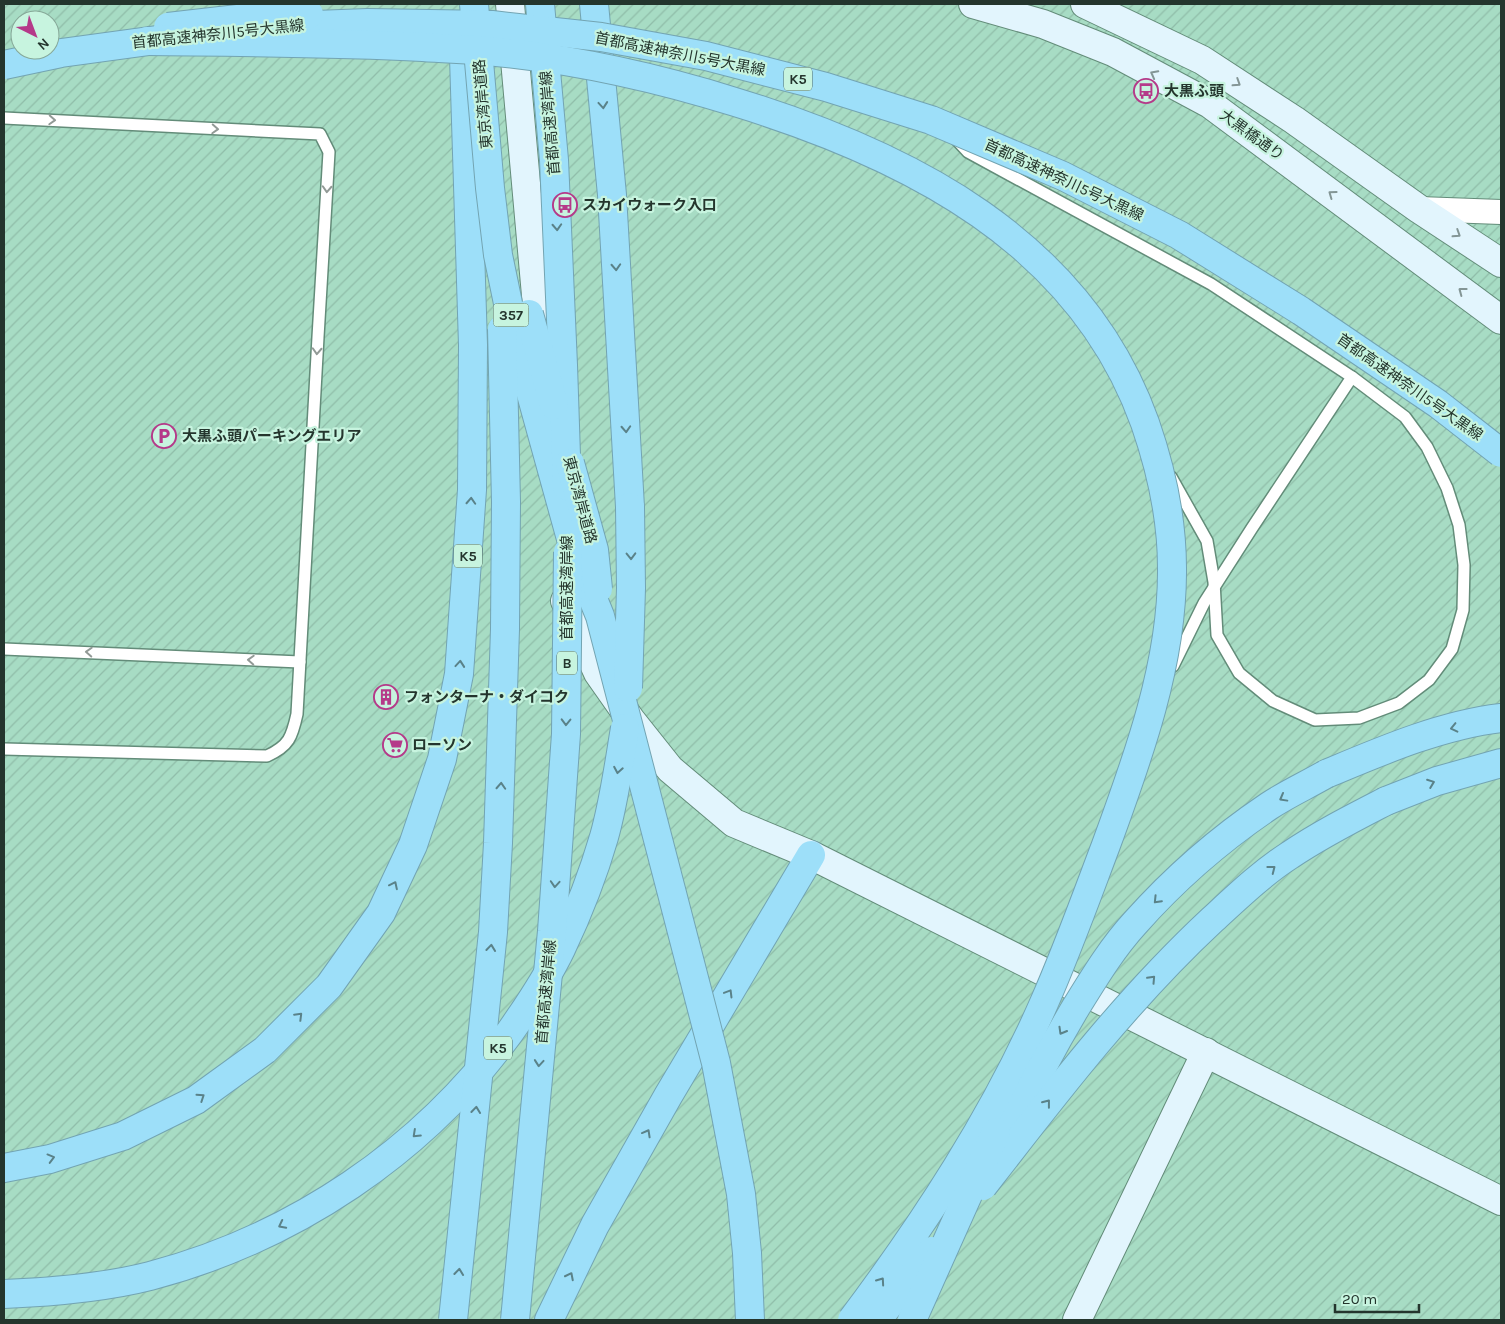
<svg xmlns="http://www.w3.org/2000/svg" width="1505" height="1324" font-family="Karla,'Noto Sans JP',sans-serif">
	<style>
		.industrial { fill: url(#industrial-furrows); fill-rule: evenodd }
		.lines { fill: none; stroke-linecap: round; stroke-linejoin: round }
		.lane-casing { stroke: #638c79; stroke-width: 14 }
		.street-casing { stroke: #638c79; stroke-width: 26 }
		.secondary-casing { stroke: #638c79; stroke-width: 30 }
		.highway-casing { stroke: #73a4b2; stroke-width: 30 }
		.lane { stroke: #fff; stroke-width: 11 }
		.street { stroke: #fff; stroke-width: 24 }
		.secondary { stroke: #e2f5fd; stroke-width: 28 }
		.highway { stroke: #9ddff9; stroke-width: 28 }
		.highway-bridge-casing { stroke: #73a4b2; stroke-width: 30; stroke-linecap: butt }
		.highway-bridge { stroke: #9ddff9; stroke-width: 28 }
		.oneway { stroke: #839595 }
		.oneway2 { stroke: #5a8289 }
		.oneway3 { stroke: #929a96 }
		.labels { text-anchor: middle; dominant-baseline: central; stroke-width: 4.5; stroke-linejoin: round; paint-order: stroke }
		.shield { fill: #c7f4df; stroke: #556e62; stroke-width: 1 }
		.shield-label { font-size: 14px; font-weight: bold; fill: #24352d }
		.street-label { font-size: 15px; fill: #24352d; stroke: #c7f4df }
		.poi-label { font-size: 15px; font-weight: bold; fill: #24352d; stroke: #c7f4df; text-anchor: start }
	</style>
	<defs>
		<pattern id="industrial-furrows" width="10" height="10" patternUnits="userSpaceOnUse" patternTransform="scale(1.25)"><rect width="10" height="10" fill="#a7dcc4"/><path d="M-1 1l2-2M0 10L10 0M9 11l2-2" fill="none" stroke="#90bda9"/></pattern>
	</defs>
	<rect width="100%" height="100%" fill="#bae7d2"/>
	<path class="industrial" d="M4 4H1501V1320H4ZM20 20H50V50H20Z"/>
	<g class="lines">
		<defs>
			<g id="lane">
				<path d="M4 118 320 134 329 152 318 337 297 714C292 737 289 746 267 756L4 749"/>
				<path d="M955 138 968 152 1211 284 1352 377 1405 417 1427 447 1447 488 1459 525 1464 565 1463 610 1452 649 1429 680 1399 703 1359 718 1315 720 1273 701 1239 673 1217 635 1214 582 1207 541 1171 477"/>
				<path d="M4 649 300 662"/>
				<path d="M1173 666 1204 603 1252 528 1352 377"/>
			</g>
			<path id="street" d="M1419 209 1501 212"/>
			<g id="secondary">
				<path d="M510 4 540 340"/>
				<path d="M973 4 1043 24 1113 52 1210 104 1501 320"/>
				<path d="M1085 4 1202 60 1294 120 1419 209 1501 263"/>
				<path d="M565 601 598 673 631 720 670 769 734 823 811 855 1501 1201"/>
				<path d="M1077 1320 1206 1052"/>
			</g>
			<g id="highway">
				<path d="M594 4 612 195 630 507"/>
				<path d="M1326 774C1381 751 1441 725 1501 718"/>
				<path d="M1386 801 1437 781 1501 763"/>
				<path d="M4 1168 50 1159 123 1136 196 1100 265 1050 329 986 381 913 413 845 442 759 459 674 472 490 473 345 463 25"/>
				<path d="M549 1320 595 1225 668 1096 811 855"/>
			</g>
		</defs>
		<use href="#lane" class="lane-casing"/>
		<use href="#street" class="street-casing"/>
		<use href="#secondary" class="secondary-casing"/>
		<use href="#highway" class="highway-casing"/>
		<use href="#lane" class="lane"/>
		<use href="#street" class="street"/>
		<use href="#secondary" class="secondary"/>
		<use href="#highway" class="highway"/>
		<defs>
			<g id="highway-bridge">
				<path d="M474 4 490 188 498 255 510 313 523 365 576 557 600 616 716 1063 741 1194 747 1253 750 1320"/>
				<path d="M540 4 554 160 563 365 567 486"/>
				<path d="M289 26 368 23 492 25 601 37 706 56 826 87 931 120 1063 176 1179 235 1301 311 1438 404 1501 453"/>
				<path d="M168 27 264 16 309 14"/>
				<path d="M147 41C239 42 331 42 423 47 447 49 472 49 497 52 578 60 658 78 735 102 908 155 1080 241 1145 423 1161 469 1172 519 1172 568 1173 662 1138 758 1106 845 1086 898 1067 951 1044 1003 994 1117 926 1221 852 1320"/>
				<path d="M4 65 61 53 164 39"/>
				<path d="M529 314 554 405"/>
				<path d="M570 463 594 550 598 589"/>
				<path d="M628 688 631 588 630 507"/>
				<path d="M1008 1135C1029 1091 1051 1049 1076 1007 1094 978 1112 948 1135 923 1174 879 1220 839 1269 806 1287 794 1307 785 1326 774"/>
				<path d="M983 1186C1055 1093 1126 1000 1212 920 1237 897 1262 873 1290 855 1321 834 1353 818 1386 801"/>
				<path d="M4 1294C53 1292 103 1288 150 1276 294 1238 422 1152 510 1032 529 1005 547 978 561 949 578 913 593 875 604 837 614 802 619 764 625 728"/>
				<path d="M453 1320 493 932 498 843 505 629 506 502 502 329"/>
				<path d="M515 1320 552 931 566 734 568 552"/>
				<path d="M877 1320 932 1251"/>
				<path d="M912 1320 996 1132"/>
			</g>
		</defs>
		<use href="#highway-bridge" class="highway-bridge-casing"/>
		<use href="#highway-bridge" class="highway-bridge"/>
	</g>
	<defs><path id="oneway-chevron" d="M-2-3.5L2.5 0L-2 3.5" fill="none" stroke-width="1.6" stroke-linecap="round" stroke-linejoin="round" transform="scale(1.25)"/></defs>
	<g class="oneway">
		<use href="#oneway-chevron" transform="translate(1154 74) rotate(-152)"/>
		<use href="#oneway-chevron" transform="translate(1237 83) rotate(33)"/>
		<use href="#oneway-chevron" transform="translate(1332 194) rotate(-144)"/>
		<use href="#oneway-chevron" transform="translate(1457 234) rotate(33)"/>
		<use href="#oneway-chevron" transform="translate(1462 291) rotate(-143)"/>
	</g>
	<g class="oneway2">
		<use href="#oneway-chevron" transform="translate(603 105) rotate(85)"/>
		<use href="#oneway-chevron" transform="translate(557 227) rotate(87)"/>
		<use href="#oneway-chevron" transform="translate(616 267) rotate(87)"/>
		<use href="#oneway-chevron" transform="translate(626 429) rotate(87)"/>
		<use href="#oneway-chevron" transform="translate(471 501) rotate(-87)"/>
		<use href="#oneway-chevron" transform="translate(631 556) rotate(89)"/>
		<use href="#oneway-chevron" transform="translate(460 664) rotate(-85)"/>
		<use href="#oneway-chevron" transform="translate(566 722) rotate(91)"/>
		<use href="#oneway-chevron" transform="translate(1454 728) rotate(167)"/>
		<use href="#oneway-chevron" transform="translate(618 770) rotate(100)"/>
		<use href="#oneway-chevron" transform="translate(1431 783) rotate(-21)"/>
		<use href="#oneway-chevron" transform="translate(501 786) rotate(-87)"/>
		<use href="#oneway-chevron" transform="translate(1283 798) rotate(151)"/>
		<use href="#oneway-chevron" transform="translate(1272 869) rotate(-38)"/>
		<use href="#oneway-chevron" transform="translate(555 884) rotate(94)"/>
		<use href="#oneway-chevron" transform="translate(394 885) rotate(-64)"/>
		<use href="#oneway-chevron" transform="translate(1157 900) rotate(134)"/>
		<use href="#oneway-chevron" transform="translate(491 948) rotate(-84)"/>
		<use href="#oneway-chevron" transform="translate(1152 979) rotate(-47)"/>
		<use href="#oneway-chevron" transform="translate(729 993) rotate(-59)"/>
		<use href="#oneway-chevron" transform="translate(299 1016) rotate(-45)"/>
		<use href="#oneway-chevron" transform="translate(1062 1031) rotate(120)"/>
		<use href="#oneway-chevron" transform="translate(539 1063) rotate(95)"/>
		<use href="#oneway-chevron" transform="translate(201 1097) rotate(-34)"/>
		<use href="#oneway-chevron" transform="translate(1047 1103) rotate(-52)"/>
		<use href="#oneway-chevron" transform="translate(476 1110) rotate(-84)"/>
		<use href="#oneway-chevron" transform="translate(647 1133) rotate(-61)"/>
		<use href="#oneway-chevron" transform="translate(416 1134) rotate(137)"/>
		<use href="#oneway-chevron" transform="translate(51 1158) rotate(-15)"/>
		<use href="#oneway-chevron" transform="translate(282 1225) rotate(153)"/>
		<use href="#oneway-chevron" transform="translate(459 1272) rotate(-84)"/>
		<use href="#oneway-chevron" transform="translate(570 1276) rotate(-63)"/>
		<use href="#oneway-chevron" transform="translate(881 1281) rotate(-55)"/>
	</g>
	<g class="oneway3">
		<use href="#oneway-chevron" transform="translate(52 120) rotate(3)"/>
		<use href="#oneway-chevron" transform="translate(215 129) rotate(3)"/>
		<use href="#oneway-chevron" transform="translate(327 189) rotate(93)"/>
		<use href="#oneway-chevron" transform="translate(317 351) rotate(93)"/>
		<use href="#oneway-chevron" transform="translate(89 652) rotate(-177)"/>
		<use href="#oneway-chevron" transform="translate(251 660) rotate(-177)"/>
	</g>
	<defs>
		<symbol id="bus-ring" viewBox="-11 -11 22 22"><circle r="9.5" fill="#c7f4df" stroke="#b53989" stroke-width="1.5"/><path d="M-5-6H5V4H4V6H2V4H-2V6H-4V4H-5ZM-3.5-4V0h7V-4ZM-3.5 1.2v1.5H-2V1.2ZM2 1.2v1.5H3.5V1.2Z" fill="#b53989"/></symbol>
		<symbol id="parking-ring" viewBox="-11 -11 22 22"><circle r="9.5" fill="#c7f4df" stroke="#b53989" stroke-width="1.5"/><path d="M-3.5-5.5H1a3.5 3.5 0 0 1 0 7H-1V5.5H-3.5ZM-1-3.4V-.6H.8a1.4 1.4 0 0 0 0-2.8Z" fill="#b53989"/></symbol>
		<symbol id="building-ring" viewBox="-11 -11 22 22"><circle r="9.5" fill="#c7f4df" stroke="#b53989" stroke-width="1.5"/><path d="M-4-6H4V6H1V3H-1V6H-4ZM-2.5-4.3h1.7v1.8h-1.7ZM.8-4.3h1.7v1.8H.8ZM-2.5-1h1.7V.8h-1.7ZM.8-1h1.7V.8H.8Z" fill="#b53989"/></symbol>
		<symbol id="supermarket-ring" viewBox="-11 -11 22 22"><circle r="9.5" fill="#c7f4df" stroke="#b53989" stroke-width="1.5"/><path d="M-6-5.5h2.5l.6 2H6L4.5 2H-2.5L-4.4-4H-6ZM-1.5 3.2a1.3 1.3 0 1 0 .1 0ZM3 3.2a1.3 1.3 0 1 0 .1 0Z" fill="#b53989"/></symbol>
	</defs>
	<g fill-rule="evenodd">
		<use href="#bus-ring" x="1132" y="77" width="28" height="28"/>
		<use href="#bus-ring" x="551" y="191" width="28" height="28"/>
		<use href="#parking-ring" x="150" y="422" width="28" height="28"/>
		<use href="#building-ring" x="372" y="683" width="28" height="28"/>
		<use href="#supermarket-ring" x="381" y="731" width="28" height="28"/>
	</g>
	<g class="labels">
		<g class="shield">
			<rect x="784" y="67.5" width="28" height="23" rx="4"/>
			<rect x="493.5" y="303.5" width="35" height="23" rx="4"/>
			<rect x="454" y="544.5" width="28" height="23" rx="4"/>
			<rect x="557" y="651.5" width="20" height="23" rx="4"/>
			<rect x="484" y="1036.5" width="28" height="23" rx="4"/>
		</g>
		<g class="shield-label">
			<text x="798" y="79">K5</text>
			<text x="511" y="315">357</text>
			<text x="468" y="556">K5</text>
			<text x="567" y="663">B</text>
			<text x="498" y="1048">K5</text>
		</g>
		<g class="street-label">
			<text transform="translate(218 34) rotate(-6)">首都高速神奈川5号大黒線</text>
			<text transform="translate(680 54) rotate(11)">首都高速神奈川5号大黒線</text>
			<text transform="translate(483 104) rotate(-95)">東京湾岸道路</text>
			<text transform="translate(550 123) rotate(-95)">首都高速湾岸線</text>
			<text transform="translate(1252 135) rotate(36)">大黒橋通り</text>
			<text transform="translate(1064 180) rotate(25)">首都高速神奈川5号大黒線</text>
			<text transform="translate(1410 387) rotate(35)">首都高速神奈川5号大黒線</text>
			<text transform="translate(580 500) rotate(75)">東京湾岸道路</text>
			<text transform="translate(567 588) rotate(-90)">首都高速湾岸線</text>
			<text transform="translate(546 992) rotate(-85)">首都高速湾岸線</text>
		</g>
		<g class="poi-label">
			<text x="1164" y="91">大黒ふ頭</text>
			<text x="582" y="205">スカイウォーク入口</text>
			<text x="182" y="436">大黒ふ頭パーキングエリア</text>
			<text x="404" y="697">フォンターナ・ダイコク</text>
			<text x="412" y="745">ローソン</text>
		</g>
	</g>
	<rect width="1505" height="1324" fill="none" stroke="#24352d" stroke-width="10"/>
	<g transform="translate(35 35) rotate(138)"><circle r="24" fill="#c7f4df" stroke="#86a898"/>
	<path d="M0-4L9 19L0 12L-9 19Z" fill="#b53989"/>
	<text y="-8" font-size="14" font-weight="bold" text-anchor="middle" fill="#24352d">N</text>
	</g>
	<path d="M1335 1304v8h84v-8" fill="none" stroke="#24352d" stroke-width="2.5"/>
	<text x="1342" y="1304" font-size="15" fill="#24352d" stroke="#c7f4df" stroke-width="4" paint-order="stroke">20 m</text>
</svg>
